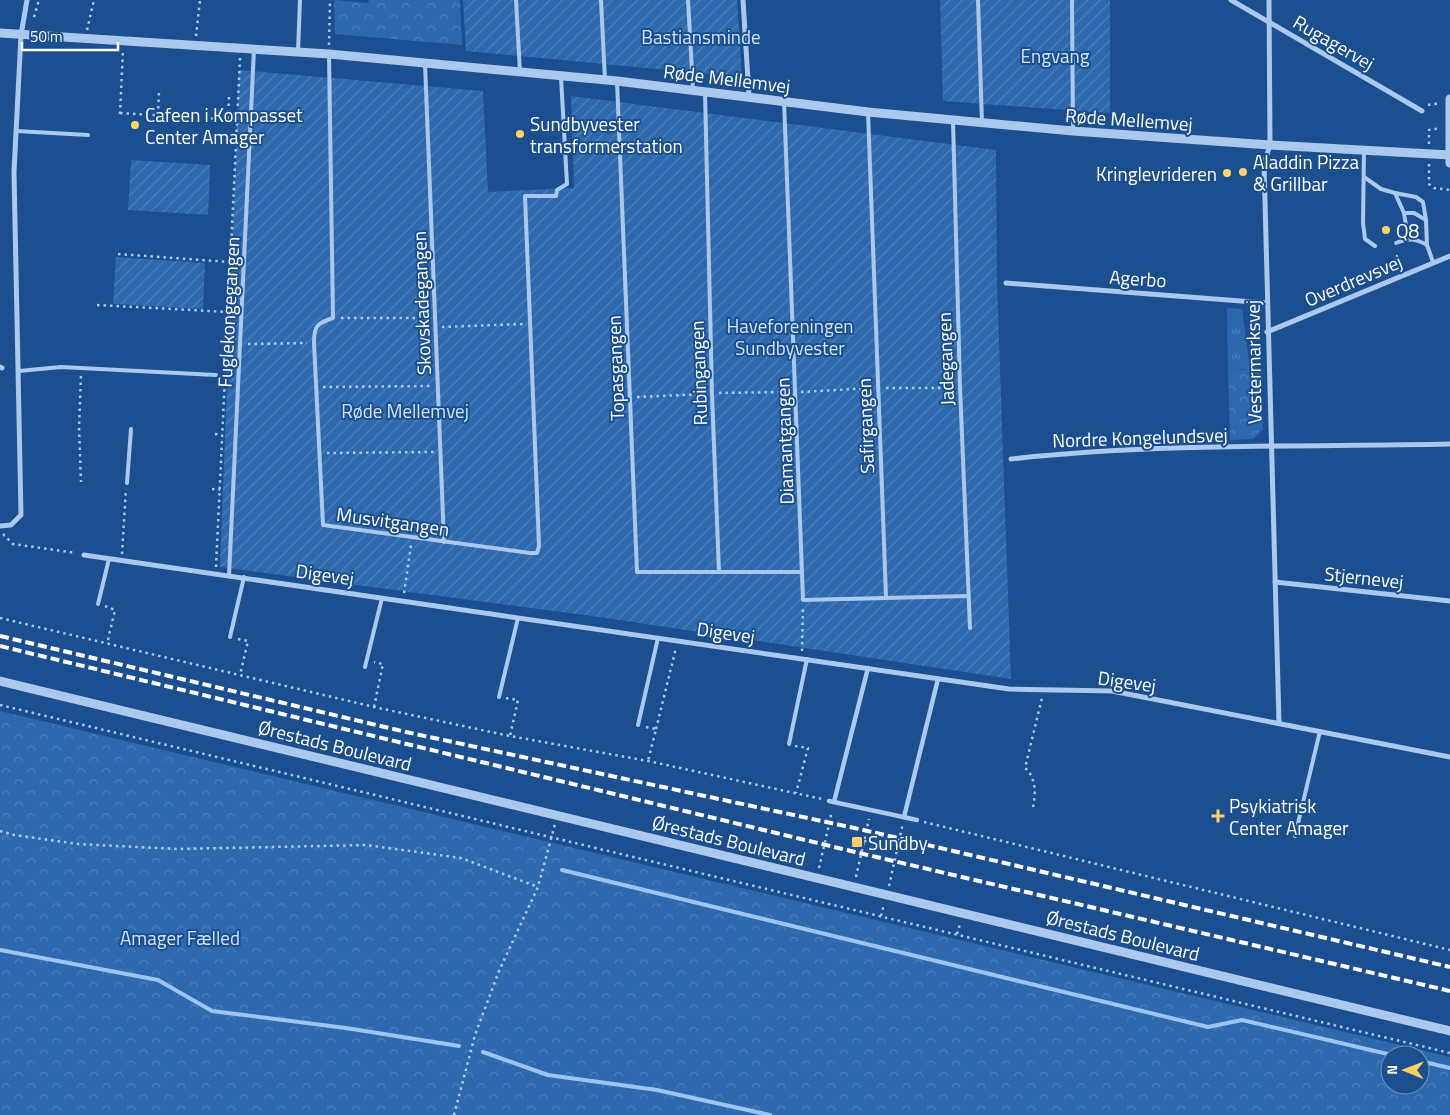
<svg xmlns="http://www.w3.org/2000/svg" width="1450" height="1115" font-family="'Titillium Web',sans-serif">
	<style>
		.grass { fill: url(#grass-tufts) }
		.park { fill: url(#park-crowns); fill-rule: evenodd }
		.garden { fill: url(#garden-furrows) }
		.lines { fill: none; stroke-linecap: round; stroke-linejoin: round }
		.stream { stroke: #9cc4f0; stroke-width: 4 }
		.path { stroke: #a9c9ee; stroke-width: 2.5; stroke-dasharray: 2.5 4; stroke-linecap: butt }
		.service { stroke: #a9c9ee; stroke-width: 4 }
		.pedestrian { stroke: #a9c9ee; stroke-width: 4.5 }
		.minor { stroke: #a9c9ee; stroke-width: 5 }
		.tertiary { stroke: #a9c9ee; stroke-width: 9 }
		.rail { stroke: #fff; stroke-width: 4; stroke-dasharray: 9 4; stroke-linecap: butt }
		.poi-dot { fill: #ffd166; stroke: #1b4f8f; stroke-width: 2 }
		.labels { text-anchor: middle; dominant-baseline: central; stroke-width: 4; stroke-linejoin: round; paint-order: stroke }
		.park-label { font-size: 19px; fill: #cfe3fa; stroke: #1b4f8f }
		.street-label { font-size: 19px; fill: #fff; stroke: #1b4f8f }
		.poi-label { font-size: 19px; fill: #fff; stroke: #1b4f8f; text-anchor: start }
	</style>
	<defs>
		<pattern id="grass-tufts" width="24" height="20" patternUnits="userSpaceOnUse" patternTransform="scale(1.25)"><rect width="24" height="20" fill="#2e69ad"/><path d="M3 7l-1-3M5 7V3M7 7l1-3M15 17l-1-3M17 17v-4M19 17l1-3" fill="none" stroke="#4d80b9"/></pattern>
		<pattern id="park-crowns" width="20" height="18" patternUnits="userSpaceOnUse" patternTransform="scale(1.25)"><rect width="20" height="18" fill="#2e69ad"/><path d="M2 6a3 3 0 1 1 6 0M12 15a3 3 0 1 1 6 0" fill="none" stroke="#4d80b9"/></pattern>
		<pattern id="garden-furrows" width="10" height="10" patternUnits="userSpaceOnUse" patternTransform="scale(1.25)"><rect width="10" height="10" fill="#2e69ad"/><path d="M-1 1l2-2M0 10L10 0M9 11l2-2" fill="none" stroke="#4d80b9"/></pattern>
	</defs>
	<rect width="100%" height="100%" fill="#1b4f8f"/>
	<path class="grass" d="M1227 308 1242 309 1250 369 1228 370Z"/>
	<g class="park">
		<path d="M334 0 368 3 369 0H460L462 45 335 34Z"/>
		<path d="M1260 369 1263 429 1253 439 1230 440 1228 370Z"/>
		<path d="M0 711 1450 1057V1115H0ZM1390 1055H1420V1085H1390Z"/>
	</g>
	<g class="garden">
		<path d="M463 0H737L742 77 466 51Z"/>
		<path d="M940 0H1110V113L943 101Z"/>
		<path d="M239 70 483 91 488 192 574 188 571 96 996 150 997 284 1011 679 592 616 220 567Z"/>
		<path d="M131 160 210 165 208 215 128 210Z"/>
		<path d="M116 257 205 263 203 309 113 304Z"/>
	</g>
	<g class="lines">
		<g class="stream">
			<path d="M562 870 1208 1027 1242 1020 1392 1055"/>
			<path d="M0 950 158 980 212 1011 346 1028 459 1046"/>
			<path d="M483 1052 548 1075 657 1090 770 1115"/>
			<path d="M1420 1061 1450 1068"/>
		</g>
		<g class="path">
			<path d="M34 17 39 0"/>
			<path d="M87 30 94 0"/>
			<path d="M196 36 200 0"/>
			<path d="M329 45 330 0"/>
			<path d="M1428 105 1440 103"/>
			<path d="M120 113 237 120"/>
			<path d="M120 114 123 50"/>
			<path d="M158 115 159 91"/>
			<path d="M228 119 229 96"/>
			<path d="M1429 144V130L1441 128"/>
			<path d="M1429 164V184L1434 188 1450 190"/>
			<path d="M118 254 230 262"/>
			<path d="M97 305 228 312"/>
			<path d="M341 318H428"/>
			<path d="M442 327 524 324"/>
			<path d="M248 344 307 343"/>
			<path d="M81 376 79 427 81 482"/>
			<path d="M323 387 430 386"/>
			<path d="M886 388H953"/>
			<path d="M801 392 871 388"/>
			<path d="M719 393 788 392"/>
			<path d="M637 397 704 394"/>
			<path d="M215 434 222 435"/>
			<path d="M327 453 434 452"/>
			<path d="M212 489 220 490"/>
			<path d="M3 534 13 544 76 553"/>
			<path d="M122 554 126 489"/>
			<path d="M216 567 240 58"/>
			<path d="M404 593 411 545"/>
			<path d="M105 606 115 610 107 644"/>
			<path d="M0 618 374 707 510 736 648 761 822 799"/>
			<path d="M238 639 248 641 240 675"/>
			<path d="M802 651 803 606"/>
			<path d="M506 698 518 700 510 736"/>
			<path d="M0 705 1450 1053"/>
			<path d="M374 707 383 664 374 662"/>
			<path d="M646 727 656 729 648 761"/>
			<path d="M656 729 676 648"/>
			<path d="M795 746 808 748 796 793"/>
			<path d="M1033 807C1036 794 1036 777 1025 768L1042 698"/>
			<path d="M924 822 1450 950"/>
			<path d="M0 831 14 835 78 844 177 849 366 845 461 858 538 887"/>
			<path d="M864 841 873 843 872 849"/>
			<path d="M819 868 832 811"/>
			<path d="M856 877 869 819"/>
			<path d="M889 886 903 823"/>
			<path d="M881 916 884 904"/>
			<path d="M957 934 960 924"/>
			<path d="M454 1115 475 1035 499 971 538 887 555 824"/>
		</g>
		<g class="service">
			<path d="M516 0 520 72"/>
			<path d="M601 0 605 80"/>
			<path d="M688 0 693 89"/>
			<path d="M978 0 982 123"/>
			<path d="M1072 0 1073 131"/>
			<path d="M298 52 300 0"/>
			<path d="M329 54 333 318C317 323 314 326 314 343L323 525 530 553H537L539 546 525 196H556L557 190 567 184 561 77"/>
			<path d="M425 64 444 542"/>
			<path d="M617 81 637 572H801"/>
			<path d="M705 92 712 394 719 572"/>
			<path d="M784 101 803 600 968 596"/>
			<path d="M868 112 886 597"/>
			<path d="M953 121 960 387 970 628"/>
			<path d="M16 131 88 135"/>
			<path d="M1364 150 1363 223 1365 239 1375 246"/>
			<path d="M1364 177 1381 189 1395 193 1404 213 1408 238"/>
			<path d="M1395 193 1416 197 1423 202 1426 220"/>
			<path d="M1404 213H1414L1426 220 1427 245 1433 262"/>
			<path d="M1396 243C1408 238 1415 238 1427 245"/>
			<path d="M19 371 61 367 216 375"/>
			<path d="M127 483 131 429"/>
			<path d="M229 576 254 49"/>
			<path d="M98 604 109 559"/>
			<path d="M230 637 244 577"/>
			<path d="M365 667 382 598"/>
			<path d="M499 697 518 618"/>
			<path d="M638 725 658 638"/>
			<path d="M789 744 807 659"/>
			<path d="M1295 836 1320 731"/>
		</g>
		<g class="pedestrian">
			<path d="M829 801 917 820"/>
			<path d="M834 802 868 668"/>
			<path d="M904 817 938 679"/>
		</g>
		<g class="minor">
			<path d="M743 0 749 96"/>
			<path d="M1231 0 1422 111"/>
			<path d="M1269 0 1270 145 1264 164 1279 723"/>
			<path d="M1006 283 1267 303"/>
			<path d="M1267 332 1450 256"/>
			<path d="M0 367 2 368"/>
			<path d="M1011 459C1157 443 1304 447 1450 444"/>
			<path d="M0 526 11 525 21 515 14 172 21 35 27 0"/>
			<path d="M84 555 1009 689 1112 691 1450 757"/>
			<path d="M1275 582 1450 601"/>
		</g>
		<g class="tertiary">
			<path d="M0 33 329 54 617 81 868 112 1073 131 1270 145 1450 155"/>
			<path d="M1450 99V163"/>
			<path d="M0 681 1450 1031"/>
		</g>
		<g class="rail">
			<path d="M0 636 406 732 859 829 1450 967"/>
			<path d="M0 646 855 852 1450 991"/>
		</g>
	</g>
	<g class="poi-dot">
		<circle cx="135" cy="125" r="5"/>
		<circle cx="520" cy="134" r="5"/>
		<circle cx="1243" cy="172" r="5"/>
		<circle cx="1227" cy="173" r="5"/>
		<circle cx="1386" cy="230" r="5"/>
		<path d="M1215.5 808.5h5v5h5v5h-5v5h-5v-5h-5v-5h5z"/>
		<rect x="851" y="836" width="12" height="12" rx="2.5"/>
	</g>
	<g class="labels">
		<g class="park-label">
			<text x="701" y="36">Bastiansminde</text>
			<text x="1055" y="55">Engvang</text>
			<text x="790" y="325">Haveforeningen<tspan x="790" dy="22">Sundbyvester</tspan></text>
			<text x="405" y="410">Røde Mellemvej</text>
			<text x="180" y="937">Amager Fælled</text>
		</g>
		<g class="street-label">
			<text transform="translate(1334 42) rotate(30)">Rugagervej</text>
			<text transform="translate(727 78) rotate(7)">Røde Mellemvej</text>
			<text transform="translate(1129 119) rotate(4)">Røde Mellemvej</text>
			<text transform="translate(1138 278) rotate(4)">Agerbo</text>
			<text transform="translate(1353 280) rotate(-23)">Overdrevsvej</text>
			<text transform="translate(421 303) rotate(-92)">Skovskadegangen</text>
			<text transform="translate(228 312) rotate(-87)">Fuglekongegangen</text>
			<text transform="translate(945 359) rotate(-92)">Jadegangen</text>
			<text transform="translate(1253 362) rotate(-91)">Vestermarksvej</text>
			<text transform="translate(615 368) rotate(-92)">Topasgangen</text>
			<text transform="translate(698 373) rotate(-92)">Rubingangen</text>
			<text transform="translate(865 426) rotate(-92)">Safirgangen</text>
			<text transform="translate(1140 437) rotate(-2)">Nordre Kongelundsvej</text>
			<text transform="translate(784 441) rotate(-92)">Diamantgangen</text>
			<text transform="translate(393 521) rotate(8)">Musvitgangen</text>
			<text transform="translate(325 574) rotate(8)">Digevej</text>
			<text transform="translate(1364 577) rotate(6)">Stjernevej</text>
			<text transform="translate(726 632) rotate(8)">Digevej</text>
			<text transform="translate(1127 681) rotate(8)">Digevej</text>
			<text transform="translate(335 745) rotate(14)">Ørestads Boulevard</text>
			<text transform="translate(729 840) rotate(14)">Ørestads Boulevard</text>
			<text transform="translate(1123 935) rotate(14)">Ørestads Boulevard</text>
		</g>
		<g class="poi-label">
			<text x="145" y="114">Cafeen i Kompasset<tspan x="145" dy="22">Center Amager</tspan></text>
			<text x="530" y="123">Sundbyvester<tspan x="530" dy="22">transformerstation</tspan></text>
			<text x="1253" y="161">Aladdin Pizza<tspan x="1253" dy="22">&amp; Grillbar</tspan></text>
			<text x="1217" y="173" text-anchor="end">Kringlevrideren</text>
			<text x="1396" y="230">Q8</text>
			<text x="1229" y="805">Psykiatrisk<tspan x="1229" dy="22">Center Amager</tspan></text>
			<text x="868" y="842">Sundby</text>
		</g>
	</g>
	<g transform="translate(1405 1070) rotate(271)"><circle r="24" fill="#1b4f8f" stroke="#7695bc"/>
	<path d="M0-4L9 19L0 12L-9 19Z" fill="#ffd166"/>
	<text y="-8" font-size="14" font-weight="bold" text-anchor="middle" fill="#ffffff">N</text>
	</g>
	<path d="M22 42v8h96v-8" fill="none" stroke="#ffffff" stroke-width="2.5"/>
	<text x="30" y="42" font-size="15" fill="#ffffff" stroke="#1b4f8f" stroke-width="4" paint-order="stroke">50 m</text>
</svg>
